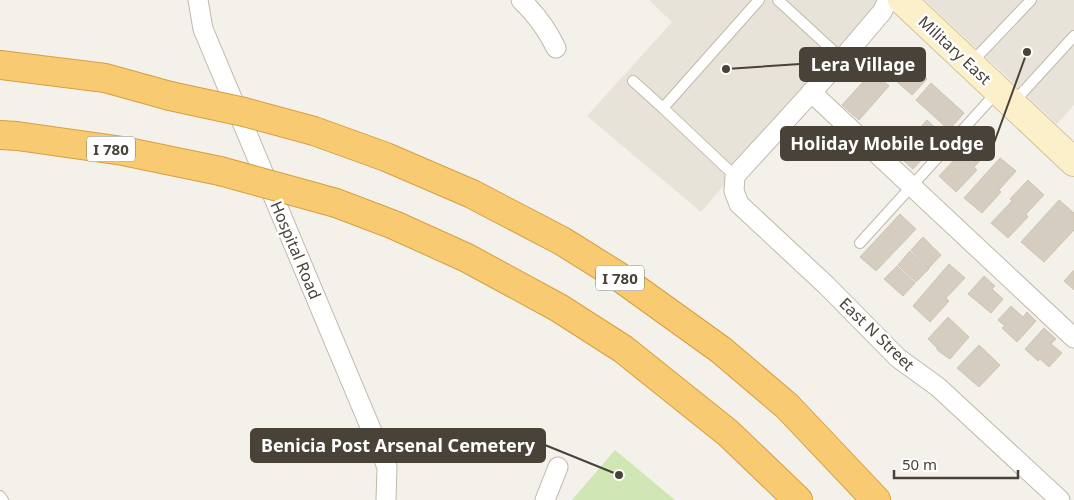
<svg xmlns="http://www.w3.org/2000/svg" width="1074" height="500" font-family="'Noto Sans',sans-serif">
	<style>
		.residential { fill: #e8e3d8 }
		.green { fill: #d0e6b4 }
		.building { fill: #d5cdbf; stroke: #d0c4b3 }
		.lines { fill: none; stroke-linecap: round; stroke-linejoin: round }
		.service-casing { stroke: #bfb9ac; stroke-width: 12 }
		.minor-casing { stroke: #bfb9ac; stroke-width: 21 }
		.secondary-casing { stroke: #d2c39b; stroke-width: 30 }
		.motorway-casing { stroke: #d79f40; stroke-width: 30 }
		.service { stroke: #fff; stroke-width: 10 }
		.minor { stroke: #fff; stroke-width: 19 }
		.secondary { stroke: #fcf0cb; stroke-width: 28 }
		.motorway { stroke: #f8ca71; stroke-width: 28 }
		.motorway-bridge-casing { stroke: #d79f40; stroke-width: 30; stroke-linecap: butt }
		.motorway-bridge { stroke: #f8ca71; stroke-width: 28 }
		.labels { text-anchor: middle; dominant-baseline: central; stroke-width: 5; stroke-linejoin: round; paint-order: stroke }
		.shield { fill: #fff; stroke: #7f7b74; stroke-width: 1 }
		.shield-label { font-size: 15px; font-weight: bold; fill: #484238 }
		.street-label { font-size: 16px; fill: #484238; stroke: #fff }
		.leader { fill: none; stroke: #484238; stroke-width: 2 }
		.callout-dot { fill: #484238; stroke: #fff; stroke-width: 2 }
		.callout { fill: #484238; stroke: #484238; stroke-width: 2 }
		.callout-label { font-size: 18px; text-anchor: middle; font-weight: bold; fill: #fff }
	</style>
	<rect width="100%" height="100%" fill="#f4f1ea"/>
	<g class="residential">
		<path d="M649 0H882L701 212 587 116 672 22Z"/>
		<path d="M925 0H1074V105L1057 124Z"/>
	</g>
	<path class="green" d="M615 450 675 500H572Z"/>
	<g class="building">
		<path d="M895 49 927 79 912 95 879 66Z"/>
		<path d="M873 71 889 86 859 120 842 105Z"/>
		<path d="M931 83 964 113 949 130 916 100Z"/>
		<path d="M927 120 944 136 913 169 896 154Z"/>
		<path d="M976 133 992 148 974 167 977 170 956 192 939 176 959 155 957 153Z"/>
		<path d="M1000 158 1016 171 999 190 1001 192 982 213 964 198Z"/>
		<path d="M1028 180 1044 195 1026 214 1028 217 1008 238 991 223 1012 201 1010 199Z"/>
		<path d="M1059 200 1074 213V230L1044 262 1021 242Z"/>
		<path d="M900 214 916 229 876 271 860 257Z"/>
		<path d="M923 237 941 255 929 268 911 250Z"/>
		<path d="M910 251 929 269 916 282 898 265Z"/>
		<path d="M949 264 965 278 946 298 949 301 930 322 913 306Z"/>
		<path d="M897 266 915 283 903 296 884 279Z"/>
		<path d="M1074 270V290L1064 281Z"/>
		<path d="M984 276 995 286 992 289 1003 299 991 313 968 294Z"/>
		<path d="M1011 306 1023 317 1027 312 1036 321 1017 342 1002 328 1005 326 998 320Z"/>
		<path d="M948 317 969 337 950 359 937 350V348L928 339Z"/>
		<path d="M1044 328 1056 339 1051 344 1062 353 1049 367 1040 359 1038 361 1025 349Z"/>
		<path d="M979 345 1000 365 979 387 957 368Z"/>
	</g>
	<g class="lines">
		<defs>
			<g id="service">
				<path d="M778 0 842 59"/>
				<path d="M971 63 1031 0"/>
				<path d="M633 81 663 108"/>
				<path d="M1013 103 1074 36"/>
				<path d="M735 176 663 108 759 0"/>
				<path d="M860 243 997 92"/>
				<path d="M0 496 3 500"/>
			</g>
			<g id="minor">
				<path d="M198 0 203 29 387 467 386 500"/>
				<path d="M521 0C537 15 547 29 556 48"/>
				<path d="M888 0 882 12 842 59 735 176 734 191 739 204 826 285 898 358 938 387 1060 500"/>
				<path d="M811 92 1074 338"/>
				<path d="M545 500 558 467"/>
			</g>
			<path id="secondary" d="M902 0 1074 162"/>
			<g id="motorway">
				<path d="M0 65 105 78 170 96"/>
				<path d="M314 131 386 157 472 194 562 241 618 276 721 350 787 406 876 500"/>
				<path d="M0 135 17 136 123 151 220 171"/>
				<path d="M336 203 394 225 467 258 559 308 623 349 728 433 798 500"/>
			</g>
		</defs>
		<use href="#service" class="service-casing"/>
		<use href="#minor" class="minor-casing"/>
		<use href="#secondary" class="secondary-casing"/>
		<use href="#motorway" class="motorway-casing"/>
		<use href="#service" class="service"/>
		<use href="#minor" class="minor"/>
		<use href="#secondary" class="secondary"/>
		<use href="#motorway" class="motorway"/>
		<defs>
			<g id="motorway-bridge">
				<path d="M170 96 244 112 314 131"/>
				<path d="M220 171 336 203"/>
			</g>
		</defs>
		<use href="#motorway-bridge" class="motorway-bridge-casing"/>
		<use href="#motorway-bridge" class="motorway-bridge"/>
	</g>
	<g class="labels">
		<g class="shield">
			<rect x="87" y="136.5" width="48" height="25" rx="4"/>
			<rect x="596" y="265.5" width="48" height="25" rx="4"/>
		</g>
		<g class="shield-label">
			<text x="111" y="149">I 780</text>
			<text x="620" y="278">I 780</text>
		</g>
		<g class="street-label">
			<text transform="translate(955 50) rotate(43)">Military East</text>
			<text transform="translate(296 250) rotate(67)">Hospital Road</text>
			<text transform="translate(877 334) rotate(44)">East N Street</text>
		</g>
	</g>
	<path class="leader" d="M726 69L800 64M1027 52L994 143M619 475L545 445"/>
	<g class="callout-dot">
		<circle cx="726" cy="69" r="5"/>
		<circle cx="1027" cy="52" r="5"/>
		<circle cx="619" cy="475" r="5"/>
	</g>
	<g class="callout">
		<rect x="800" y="48" width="125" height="33" rx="5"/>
		<rect x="781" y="127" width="213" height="33" rx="5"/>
		<rect x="251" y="429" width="294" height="33" rx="5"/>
	</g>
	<g class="callout-label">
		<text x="863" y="71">Lera Village</text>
		<text x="887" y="150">Holiday Mobile Lodge</text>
		<text x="398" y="452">Benicia Post Arsenal Cemetery</text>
	</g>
	<path d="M894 470v8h124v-8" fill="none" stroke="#484238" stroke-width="2.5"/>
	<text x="902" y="470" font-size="15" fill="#484238" stroke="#ffffff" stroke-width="4" paint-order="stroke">50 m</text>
</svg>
